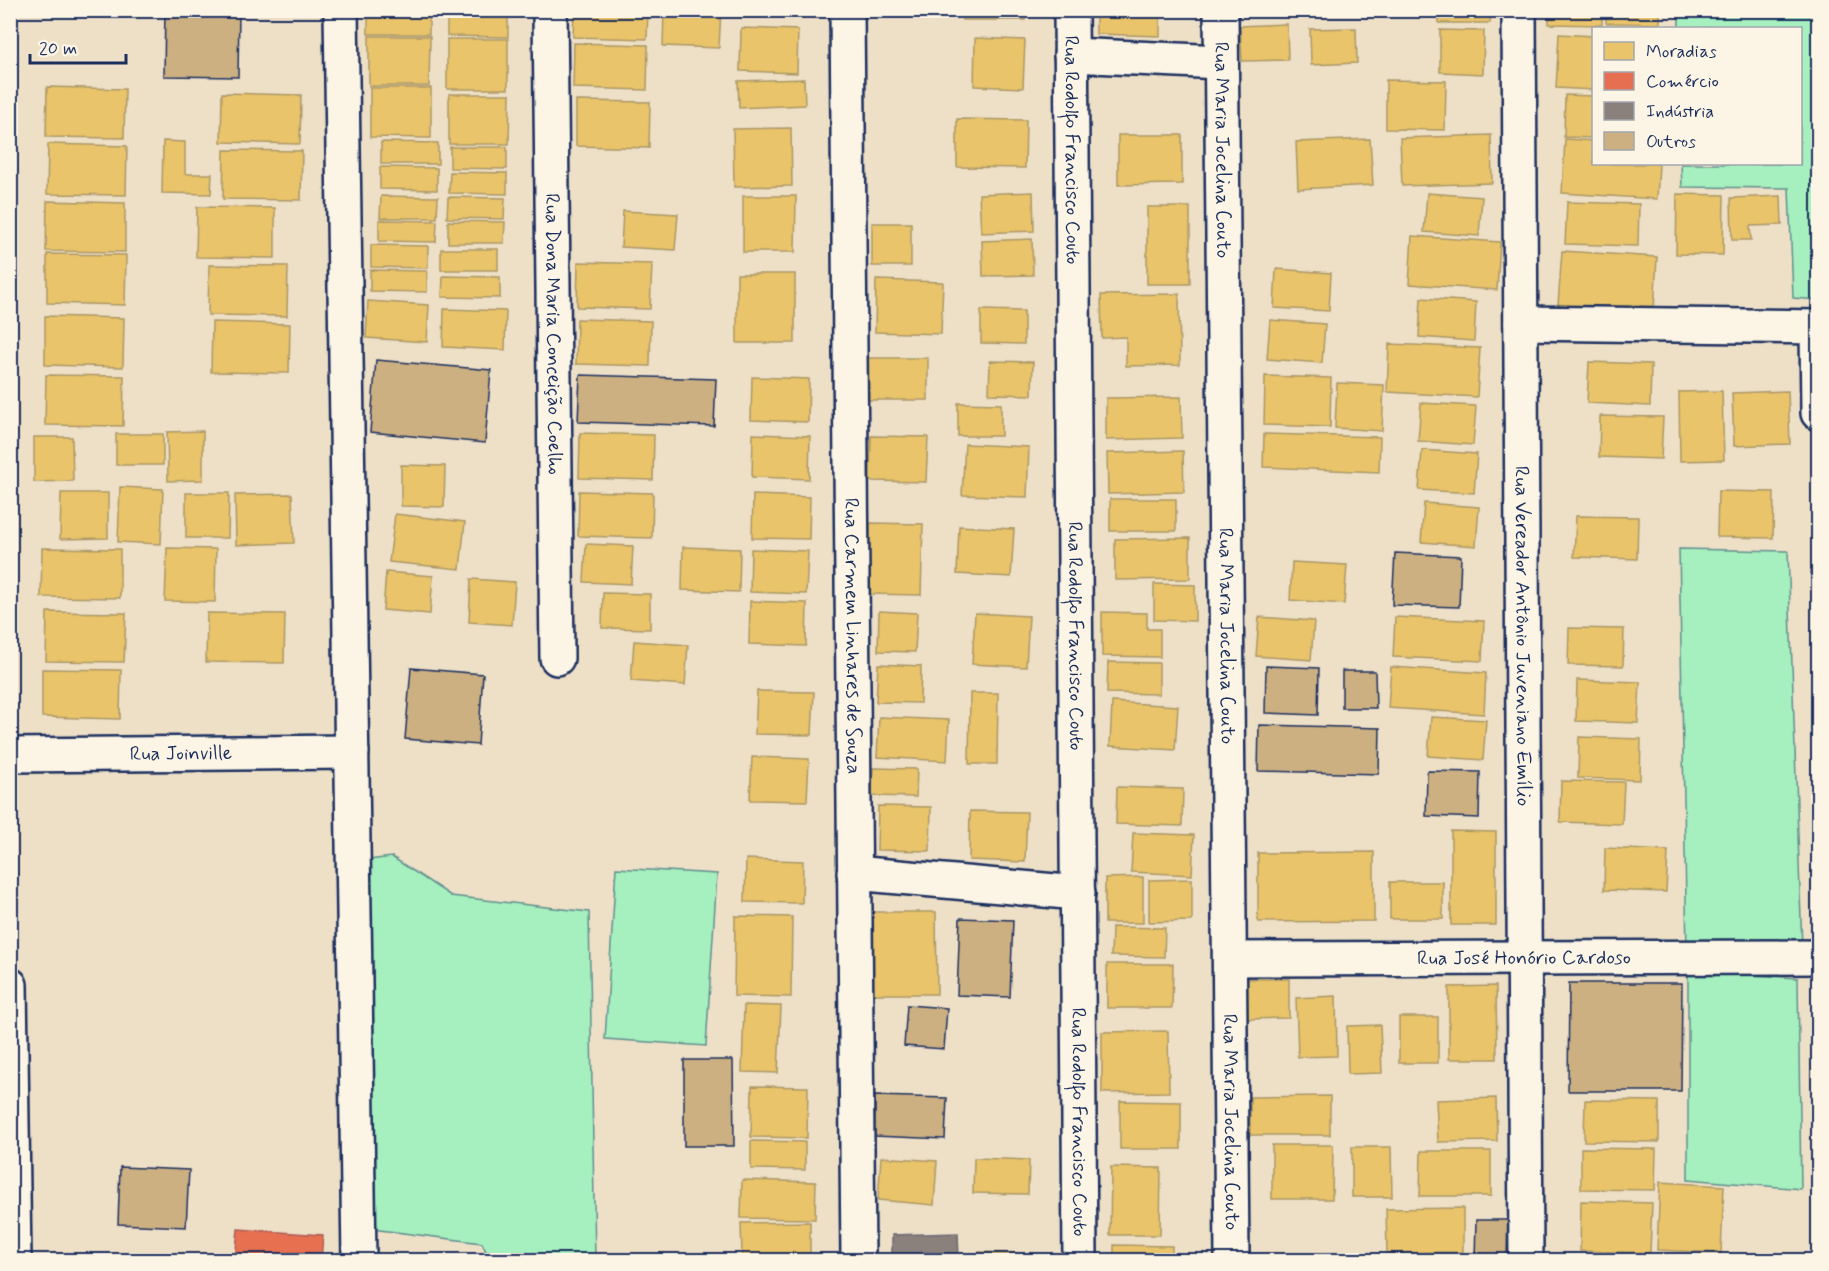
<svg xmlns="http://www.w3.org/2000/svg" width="1829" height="1271" font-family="Mynerve,sans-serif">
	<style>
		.green { fill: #a6efbe; stroke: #608f8e; stroke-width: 1.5 }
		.homes { fill: #e9c46a; stroke: #ab9766; stroke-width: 1.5 }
		.shops { fill: #e76f51; stroke: #aa5c55; stroke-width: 1.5 }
		.industry { fill: #8a817c; stroke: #696873; stroke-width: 1.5 }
		.building { fill: #ccb082; stroke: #1b2f5e; stroke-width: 1.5 }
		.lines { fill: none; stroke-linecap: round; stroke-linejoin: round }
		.minor-casing { stroke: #1b2f5e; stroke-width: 38 }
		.minor { stroke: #fcf5e5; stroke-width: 33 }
		.labels { text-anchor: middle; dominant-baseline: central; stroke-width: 6; stroke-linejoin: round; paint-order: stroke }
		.street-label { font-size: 20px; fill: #1b2f5e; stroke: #fcf5e5 }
	</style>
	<rect width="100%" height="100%" fill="#eee0c7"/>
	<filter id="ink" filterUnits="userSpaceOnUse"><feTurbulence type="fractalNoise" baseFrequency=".0167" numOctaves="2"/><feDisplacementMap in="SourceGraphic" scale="12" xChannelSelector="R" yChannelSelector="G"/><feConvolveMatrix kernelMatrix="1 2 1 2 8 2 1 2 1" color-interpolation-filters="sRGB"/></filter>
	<g filter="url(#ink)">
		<g class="green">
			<path d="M1679 11H1818V300L1793 298 1789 188 1682 187 1681 164H1800V28H1679Z"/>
			<path d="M1679 549 1788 551 1802 948 1687 951Z"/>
			<path d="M392 857 451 896 589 912 595 1260H490L482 1243 372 1229 361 861Z"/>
			<path d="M616 868 717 874 706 1046 605 1039Z"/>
			<path d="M1688 971 1798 978 1801 1189 1688 1179Z"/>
		</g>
		<g class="homes">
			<rect x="368" y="10" width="61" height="24"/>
			<path d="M447 10H508V37L447 36Z"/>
			<path d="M574 10H648L647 39 573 37Z"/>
			<path d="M664 10H721L719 48 663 46Z"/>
			<path d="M962 10H1026L1025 20H962Z"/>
			<path d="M1096 10H1160V36L1096 34Z"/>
			<path d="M1439 10H1491L1490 23H1439Z"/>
			<path d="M1549 10H1602V25L1549 24Z"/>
			<path d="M1606 10H1660V24L1606 23Z"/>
			<path d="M1287 24 1288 60 1242 61 1240 26Z"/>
			<path d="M741 28 798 30 797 73 740 71Z"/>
			<path d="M1356 28 1357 63 1311 65 1310 29Z"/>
			<path d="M1440 30 1484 31 1483 74 1440 72Z"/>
			<path d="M1559 34 1594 36V90L1556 88Z"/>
			<path d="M369 36H430L429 86H369Z"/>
			<path d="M975 38 1025 40 1023 88 974 86Z"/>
			<rect x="447" y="39" width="61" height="50"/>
			<path d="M574 43 648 45 647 90 573 88Z"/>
			<path d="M804 79 805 105 739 108 738 81Z"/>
			<path d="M1386 80 1446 81 1445 130 1386 129Z"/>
			<path d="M47 87 125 89 124 138 46 137Z"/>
			<path d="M370 88H431V138L370 137Z"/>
			<path d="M222 93 301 95 300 144 221 142Z"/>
			<path d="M449 94H510L509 144H449Z"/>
			<path d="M1565 95 1594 96V138L1564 137Z"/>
			<path d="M576 101 650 102 649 148 576 146Z"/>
			<path d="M957 119 1026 120 1025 168 957 167Z"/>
			<path d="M791 128 792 186 734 187 733 129Z"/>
			<path d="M1118 135H1182V184L1118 185Z"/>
			<path d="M1491 135 1492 183 1402 186 1400 138Z"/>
			<path d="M1370 139 1373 185 1298 189 1296 142Z"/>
			<path d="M1565 139 1594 141V164H1659L1657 199 1562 193Z"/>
			<path d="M163 141 185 142V174H212L211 194 162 193Z"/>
			<path d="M381 142 438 143V164H381Z"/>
			<path d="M48 144 127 146 126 195 47 194Z"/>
			<path d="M450 147H507V169L450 168Z"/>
			<path d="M224 150 302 151 301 200 223 199Z"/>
			<path d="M380 167 437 168V190L380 189Z"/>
			<path d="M450 172 507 173V194L449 193Z"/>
			<path d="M1033 192 1034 231 981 233 979 194Z"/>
			<path d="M1427 193 1482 197 1479 236 1424 232Z"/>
			<path d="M1677 194 1724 195 1723 255 1676 254Z"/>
			<path d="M381 196 438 197 437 218H380Z"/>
			<path d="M743 196H796L795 252H743Z"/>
			<path d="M1781 196 1782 225 1750 226 1751 240H1732L1731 198Z"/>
			<path d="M448 197 505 198 504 219 447 218Z"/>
			<path d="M47 201 125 203V252L46 251Z"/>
			<path d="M1567 202 1639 204 1638 246 1565 244Z"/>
			<path d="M197 207 275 208V258L196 257Z"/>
			<rect x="1147" y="207" width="43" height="77"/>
			<path d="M623 211 678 214 675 250 621 247Z"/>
			<path d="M379 220 437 221 436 242 379 241Z"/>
			<path d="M448 221 505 222 504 243H448Z"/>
			<rect x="872" y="223" width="39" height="43"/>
			<path d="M1412 236 1500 242 1497 290 1409 284Z"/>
			<path d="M1032 239 1033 275 983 276 982 241Z"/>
			<path d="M371 245 428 246V268L371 267Z"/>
			<rect x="441" y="249" width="57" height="21"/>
			<path d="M1562 251 1657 257 1654 311 1558 305Z"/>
			<path d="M47 254 126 255 125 305 47 303Z"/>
			<path d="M578 262 652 264 650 309 577 307Z"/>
			<path d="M209 265 288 266 287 316 208 315Z"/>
			<path d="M1276 269 1331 273 1329 311 1274 308Z"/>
			<path d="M370 270 427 271V292L370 291Z"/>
			<rect x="737" y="274" width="58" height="69"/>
			<path d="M443 276 500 277V298L442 297Z"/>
			<path d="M876 280 943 282 941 334 875 332Z"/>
			<path d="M1179 294 1180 365 1126 366V337L1102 338 1101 295Z"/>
			<path d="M1421 298 1476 302 1474 341 1419 337Z"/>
			<path d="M368 301 429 305 427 342 366 338Z"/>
			<path d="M444 309 506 311 505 350 443 347Z"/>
			<path d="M981 310 1024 311V344L981 343Z"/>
			<path d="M45 316 124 318 123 367 45 365Z"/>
			<path d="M577 319 651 321 650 366 576 364Z"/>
			<path d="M1270 320 1325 324 1322 363 1267 359Z"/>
			<path d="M212 322 290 324 289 373 211 372Z"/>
			<path d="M1389 344 1480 348 1477 397 1387 392Z"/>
			<rect x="867" y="358" width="61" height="42"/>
			<path d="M990 361 1033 362 1032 395 989 394Z"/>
			<path d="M1589 362 1651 364 1650 406 1587 403Z"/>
			<path d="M46 375 124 376 123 426 45 425Z"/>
			<path d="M1265 376 1331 378 1330 427 1264 425Z"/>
			<path d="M752 377 809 379 808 422 751 420Z"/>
			<path d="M1337 383 1384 385 1382 431 1335 428Z"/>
			<path d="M1722 391 1724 460 1680 461 1679 392Z"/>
			<path d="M1788 391 1790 444 1734 446 1732 393Z"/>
			<path d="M1181 397 1182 438 1106 440V398Z"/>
			<path d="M958 403 1001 404V436H958Z"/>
			<path d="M1421 403 1476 406 1473 445 1418 441Z"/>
			<path d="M1600 416 1663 417 1661 459 1599 457Z"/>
			<path d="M203 431V480L168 481 167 432Z"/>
			<path d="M580 433 654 435 653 480 579 478Z"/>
			<rect x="116" y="434" width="47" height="31"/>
			<path d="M753 434 810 436 809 479 752 477Z"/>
			<path d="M1264 434 1380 437 1379 472 1263 467Z"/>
			<path d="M871 436 928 437 926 482 870 481Z"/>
			<path d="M34 437H72L73 481 34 482Z"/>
			<path d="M965 444 1029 447 1027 497 962 495Z"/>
			<path d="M1422 450 1477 454 1474 493 1419 490Z"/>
			<path d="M1183 451 1184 492 1108 494 1107 453Z"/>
			<path d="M401 465 445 466 444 507 401 506Z"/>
			<path d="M120 487 163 489 161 544 118 542Z"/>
			<path d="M579 491 653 493 652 538 578 536Z"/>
			<path d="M1718 491 1774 492 1773 538 1717 537Z"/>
			<path d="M61 493H108V538L60 539Z"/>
			<path d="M186 493H229L228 538H186Z"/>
			<path d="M292 494 294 543 236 545 235 495Z"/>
			<path d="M753 495 810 497 809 539 752 538Z"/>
			<rect x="1110" y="499" width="66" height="32"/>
			<path d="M1424 503 1479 507 1476 546 1421 542Z"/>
			<path d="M395 514 465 522 460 569 389 562Z"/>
			<path d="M1576 516 1638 517 1637 559 1574 557Z"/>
			<path d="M870 523 923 524 921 595 868 594Z"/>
			<path d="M959 526 1014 529 1011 577 957 574Z"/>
			<path d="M1190 538V579L1115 580V539Z"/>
			<path d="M586 544 633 546 631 584 584 582Z"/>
			<path d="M683 547 740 549 739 592 682 590Z"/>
			<path d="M42 548 120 549V598L41 597Z"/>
			<path d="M167 548 216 549 215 602 165 601Z"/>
			<path d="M751 549 808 551 806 594 750 592Z"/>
			<path d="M1292 562 1347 565 1344 604 1290 600Z"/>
			<path d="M386 572 433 576 430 614 383 610Z"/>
			<path d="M471 579 515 582 512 625 469 622Z"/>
			<path d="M1154 584 1195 585V621L1154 620Z"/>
			<path d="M603 593 650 594V629L602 628Z"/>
			<path d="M750 601 807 603 806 646 749 644Z"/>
			<path d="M879 611 917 613 915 652 878 651Z"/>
			<path d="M47 612 126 613 124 662 46 661Z"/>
			<path d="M1102 612 1147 613V629H1160V657L1102 656Z"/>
			<path d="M207 613 285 614 284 663 206 662Z"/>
			<path d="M975 613 1029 616 1026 667 972 664Z"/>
			<path d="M1259 617 1314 621 1311 660 1256 656Z"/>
			<path d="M1395 617 1484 621 1482 661 1393 657Z"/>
			<path d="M1569 628 1624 629 1623 666 1568 665Z"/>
			<path d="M634 641 688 645 685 685 631 681Z"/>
			<path d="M1108 662 1159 663V694L1107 693Z"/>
			<path d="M878 664 921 666 920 703 876 702Z"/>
			<path d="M1391 667 1486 673 1484 714 1388 708Z"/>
			<path d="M42 669 121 670 120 719 42 717Z"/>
			<path d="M1577 680 1640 682 1638 723 1576 721Z"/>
			<path d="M757 691 814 692 812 735 755 734Z"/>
			<path d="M970 693H998L997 764H969Z"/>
			<path d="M1112 702 1178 706 1175 750 1110 746Z"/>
			<path d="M879 717 949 720 947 761 877 757Z"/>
			<path d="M1431 717 1486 720 1483 760 1428 756Z"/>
			<path d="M1579 737 1641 739 1640 780 1578 778Z"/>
			<path d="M752 757 809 759 807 801 750 800Z"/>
			<path d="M873 768 917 769 916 797 872 796Z"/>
			<path d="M1561 781 1624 782 1622 824 1560 822Z"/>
			<path d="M1117 787 1183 789 1182 826 1116 824Z"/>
			<path d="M878 806 931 807 930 851 877 850Z"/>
			<path d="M970 811 1027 812 1025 862 969 860Z"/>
			<path d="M1451 831 1496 832V925H1451Z"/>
			<path d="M1133 833 1194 835 1192 875 1131 872Z"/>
			<path d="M1605 848 1668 851 1666 892 1604 890Z"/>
			<path d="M1374 852V921L1258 922V853Z"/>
			<path d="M746 859 803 861 802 903 745 902Z"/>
			<path d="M1143 877V923H1105V878Z"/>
			<path d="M1192 879V921L1149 922V880Z"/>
			<rect x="1390" y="882" width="53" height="37"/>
			<path d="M873 912H936L937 994H873Z"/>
			<path d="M735 916 792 917 791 997 734 996Z"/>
			<path d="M1112 927 1165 928 1164 957 1111 956Z"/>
			<path d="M1107 964H1173L1172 1008H1107Z"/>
			<path d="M1246 979H1289V1018L1247 1019Z"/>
			<path d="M1496 986 1497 1059H1449V987Z"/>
			<path d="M1336 996 1337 1056 1298 1057 1296 998Z"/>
			<path d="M744 1005 781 1006 778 1073 742 1072Z"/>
			<rect x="1399" y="1017" width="39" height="46"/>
			<path d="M1380 1025 1382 1073 1348 1074 1347 1026Z"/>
			<path d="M1168 1031 1169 1092 1102 1093V1032Z"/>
			<path d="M752 1086 808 1087 807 1138 751 1137Z"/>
			<path d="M1330 1096V1135H1250V1097Z"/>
			<path d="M1496 1098 1497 1141 1438 1142 1436 1100Z"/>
			<path d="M1585 1100 1659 1101V1142L1584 1141Z"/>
			<path d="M1120 1101 1181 1102V1149H1120Z"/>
			<path d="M751 1141 805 1142V1170L751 1169Z"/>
			<path d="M1272 1145H1333L1332 1199H1272Z"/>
			<path d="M1352 1147H1391L1392 1197H1352Z"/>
			<path d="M1581 1148 1656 1149 1655 1190 1581 1189Z"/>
			<path d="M1421 1151H1491V1196H1420Z"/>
			<path d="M881 1157 937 1161 934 1205 878 1200Z"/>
			<path d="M974 1158 1029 1160 1028 1194 973 1193Z"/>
			<path d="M1111 1167 1161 1168 1160 1235H1110Z"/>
			<path d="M742 1180 816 1182 815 1219 741 1218Z"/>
			<path d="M1660 1182 1724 1186 1721 1253 1657 1250Z"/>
			<path d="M1581 1201 1652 1203 1650 1253 1580 1251Z"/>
			<path d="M1463 1208V1252L1387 1253 1386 1209Z"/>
			<path d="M810 1222V1257L742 1258 741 1223Z"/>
			<path d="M1114 1245 1172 1246V1260H1114Z"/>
			<path d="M979 1252 1029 1254V1260H979Z"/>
			<path d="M810 1257V1260H742V1258Z"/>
			<path d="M1597 1257 1671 1258V1260H1597Z"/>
		</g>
		<path class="shops" d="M238 1229 323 1235 321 1260H235Z"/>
		<path class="industry" d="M958 1233 959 1260H892V1235Z"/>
		<g class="building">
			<path d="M165 10H239L238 77 164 76Z"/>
			<path d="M376 360 491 370 485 443 370 432Z"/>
			<path d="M580 375 716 379 714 426 578 422Z"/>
			<path d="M1395 553 1461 556 1459 607 1392 605Z"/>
			<path d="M1266 666 1319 668 1318 715 1265 713Z"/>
			<path d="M411 668 483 674 478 745 405 739Z"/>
			<path d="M1342 671H1375L1376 708H1342Z"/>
			<path d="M1259 725 1380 728 1379 774 1258 771Z"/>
			<path d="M1427 771 1480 772 1479 818 1426 816Z"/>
			<path d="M960 918 1013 920 1010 997 957 995Z"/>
			<path d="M1569 983H1682L1681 1091H1568Z"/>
			<path d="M907 1005 947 1008 944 1049 904 1046Z"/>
			<path d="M684 1060H733L734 1146H684Z"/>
			<path d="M875 1096 947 1098 945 1139 874 1136Z"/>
			<path d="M120 1167 189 1170 186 1227 118 1224Z"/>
			<path d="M1476 1220H1508L1507 1260 1475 1259Z"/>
		</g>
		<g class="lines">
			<defs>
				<g id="minor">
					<path d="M341 10 359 1260"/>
					<path id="s1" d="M550 10 557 658"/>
					<path id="s2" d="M847 10 858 1260"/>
					<path id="s3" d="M1071 10 1080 1260"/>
					<path id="s4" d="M1221 10 1232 1260"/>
					<path id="s5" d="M1519 10 1526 1260"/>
					<path d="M1071 55 1221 62"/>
					<path d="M1521 323 1818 327"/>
					<path d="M1817 327 1818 413"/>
					<path id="s6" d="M10 755 352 752"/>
					<path d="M854 873 1078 893"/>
					<path id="s7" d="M1230 959 1818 957"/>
					<path d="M10 985 14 1260"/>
				</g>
			</defs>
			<use href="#minor" class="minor-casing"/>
			<use href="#minor" class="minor"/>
		</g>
	</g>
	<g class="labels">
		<g class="street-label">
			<text stroke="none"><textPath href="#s3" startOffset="140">Rua Rodolfo Francisco Couto</textPath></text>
			<text stroke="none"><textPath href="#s4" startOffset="140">Rua Maria Jocelina Couto</textPath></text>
			<text stroke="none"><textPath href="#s1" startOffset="324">Rua Dona Maria Conceição Coelho</textPath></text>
			<text stroke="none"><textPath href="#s2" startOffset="626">Rua Carmem Linhares de Souza</textPath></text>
			<text stroke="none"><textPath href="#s3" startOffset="626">Rua Rodolfo Francisco Couto</textPath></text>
			<text stroke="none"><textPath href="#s4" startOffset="626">Rua Maria Jocelina Couto</textPath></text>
			<text stroke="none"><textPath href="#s5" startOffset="626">Rua Vereador Antônio Juveniano Emílio</textPath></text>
			<text stroke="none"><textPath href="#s6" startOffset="171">Rua Joinville</textPath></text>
			<text stroke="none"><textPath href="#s7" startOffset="294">Rua José Honório Cardoso</textPath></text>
			<text stroke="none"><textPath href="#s3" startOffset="1112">Rua Rodolfo Francisco Couto</textPath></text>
			<text stroke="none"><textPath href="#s4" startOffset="1112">Rua Maria Jocelina Couto</textPath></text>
		</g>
	</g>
	<rect width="1829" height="1271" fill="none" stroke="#fcf5e5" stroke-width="36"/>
	<rect x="18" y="18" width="1793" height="1235" fill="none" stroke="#1b2f5e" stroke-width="2" filter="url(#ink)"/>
	<rect x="1592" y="27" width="210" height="138" fill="#fcf5e5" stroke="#a2a6af" stroke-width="1.5"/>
	<rect x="1604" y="42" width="30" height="18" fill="#e9c46a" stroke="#a2a6af" stroke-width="1.5"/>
	<text x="1646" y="57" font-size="18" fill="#1b2f5e">Moradias</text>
	<rect x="1604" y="72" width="30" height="18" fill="#e76f51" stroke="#a2a6af" stroke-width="1.5"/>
	<text x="1646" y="87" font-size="18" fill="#1b2f5e">Comércio</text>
	<rect x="1604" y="102" width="30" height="18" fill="#8a817c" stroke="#a2a6af" stroke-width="1.5"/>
	<text x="1646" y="117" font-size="18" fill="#1b2f5e">Indústria</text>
	<rect x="1604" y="132" width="30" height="18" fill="#ccb082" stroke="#a2a6af" stroke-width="1.5"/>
	<text x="1646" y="147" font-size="18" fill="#1b2f5e">Outros</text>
	<path d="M30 54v9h96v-9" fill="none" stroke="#1b2f5e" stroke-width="3"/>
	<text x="39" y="54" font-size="18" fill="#1b2f5e" stroke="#fcf5e5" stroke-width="4.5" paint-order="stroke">20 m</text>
</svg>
